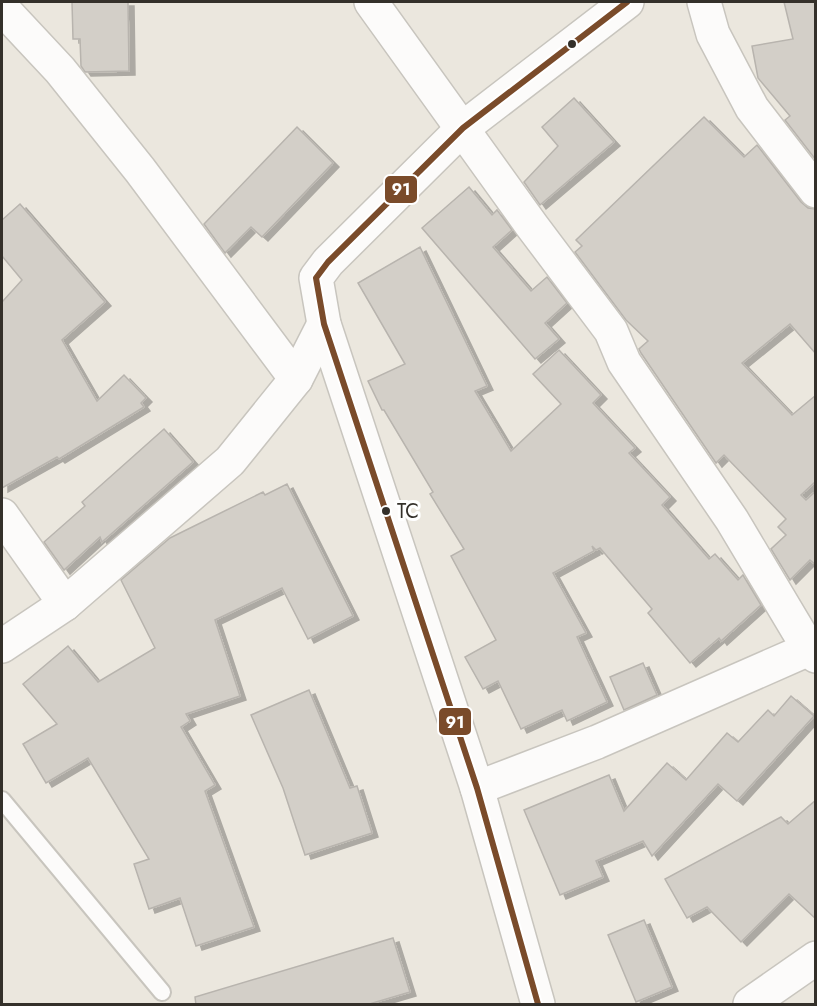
<svg xmlns="http://www.w3.org/2000/svg" width="817" height="1006" font-family="Jost,sans-serif">
	<style>
		.building { fill: #d3cfc8; stroke: #b8b4ae; stroke-width: 1.5; filter: url(#shadow) }
		.lines { fill: none; stroke-linecap: round; stroke-linejoin: round }
		.service-casing { stroke: #c8c5be; stroke-width: 20 }
		.minor-casing { stroke: #c8c5be; stroke-width: 36 }
		.tertiary-casing { stroke: #c8c5be; stroke-width: 36 }
		.service { stroke: #fcfbfa; stroke-width: 16 }
		.minor { stroke: #fcfbfa; stroke-width: 33 }
		.tertiary { stroke: #fcfbfa; stroke-width: 33 }
		.bus-1-casing { stroke: #fff; stroke-width: 10 }
		.bus-1 { stroke: #7a4b2a; stroke-width: 6 }
		.bus-dot { fill: #34302a; stroke: #fff; stroke-width: 2 }
		.labels { text-anchor: middle; dominant-baseline: central; stroke-width: 6; stroke-linejoin: round; paint-order: stroke }
		.bus-label { font-size: 20px; fill: #34302a; stroke: #fff; text-anchor: start }
		.line-badge { stroke: #fff; stroke-width: 2 }
		.badge-label { font-size: 16px; text-anchor: middle; font-weight: bold; fill: #fff }
	</style>
	<defs>
		<filter id="shadow"><feDropShadow dx="6" dy="4" stdDeviation="0" flood-color="#0004"/></filter>
	</defs>
	<rect width="100%" height="100%" fill="#ebe7de"/>
	<g class="building">
		<path d="M72 2H128L129 71 85 72 81 66 80 39H73Z"/>
		<path d="M784 2H816V160L785 120 790 116 758 78 752 46 793 39Z"/>
		<path d="M574 98 614 142 540 205 524 182 558 146 542 127Z"/>
		<path d="M704 117 744 157 757 145 801 202 808 208 816 209V354L790 324 742 363 792 415 816 395V481L801 495 806 500 816 491V565L810 560 790 580 771 549 786 535 778 527 786 519 724 455 716 463 641 353 639 349 648 341 626 320 575 252 582 246 576 240Z"/>
		<path d="M297 127 333 163 262 237 251 227 225 253 204 224Z"/>
		<path d="M469 187 492 215 497 210 512 230 493 247 531 291 547 277 567 303 545 323 559 339 535 359 422 228Z"/>
		<path d="M20 204 105 302 62 340 97 401 124 375 146 398 141 403 144 407 59 459 57 457 2 488V302L22 280 2 256V220Z"/>
		<path d="M420 247 487 386 475 391 511 451 561 404 533 374 559 350 601 395 593 403 635 448 629 453 670 497 662 505 709 559 715 554 738 580 743 575 761 605 721 641 719 638 690 663 648 613 652 609 600 548 596 550 592 546 594 551 553 573 586 633 577 637 607 702 567 721 562 710 521 729 498 681 483 689 465 657 496 640 451 556 464 549 430 494 433 492 384 410H382L368 381 405 364 358 283Z"/>
		<path d="M164 429 193 462 102 542 100 537 64 570 44 542 85 506 82 502Z"/>
		<path d="M287 484 353 616 308 639 282 588 215 620 240 696 186 714 190 721 181 727 215 785 205 791 254 927 196 946 180 898 149 909 134 864 149 859 88 758 46 783 23 744 57 724 23 684 68 646 98 682 155 648 121 580 170 538 263 492 265 495Z"/>
		<path d="M643 663 657 695 624 710 610 677Z"/>
		<path d="M309 690 350 788 357 786 372 833 305 855 283 788 251 715Z"/>
		<path d="M791 696 814 716 737 801 718 784 652 856 643 841 596 861 603 877 560 895 524 810 609 775 624 811 667 763 686 780 727 733 738 742 768 710 774 716Z"/>
		<path d="M816 800V919L789 894 741 942 707 907 687 918 665 879 781 817 788 824Z"/>
		<path d="M644 920 672 987 636 1002 608 935Z"/>
		<path d="M393 938 410 992 366 1005H196L195 997Z"/>
	</g>
	<g class="lines">
		<defs>
			<path id="service" d="M2 800 162 992"/>
			<g id="minor">
				<path d="M371 2 532 226 611 331 624 362 732 520 809 649 816 656"/>
				<path d="M704 2 713 34 752 108 816 191"/>
				<path d="M2 8 60 70 140 170 296 379"/>
				<path d="M2 515 65 604"/>
				<path d="M477 788 597 742 809 649"/>
				<path d="M750 1004 816 958"/>
			</g>
			<g id="tertiary">
				<path d="M2 646 65 604 230 461 296 379 324 324"/>
				<path d="M538 1004 477 788 324 324 316 278 328 262 463 128 627 2"/>
			</g>
		</defs>
		<use href="#service" class="service-casing"/>
		<use href="#minor" class="minor-casing"/>
		<use href="#tertiary" class="tertiary-casing"/>
		<use href="#service" class="service"/>
		<use href="#minor" class="minor"/>
		<use href="#tertiary" class="tertiary"/>
		<defs>
			<path id="bus-1" d="M538 1004 477 788 324 324 316 278 328 262 463 128 627 2"/>
		</defs>
		<use href="#bus-1" class="bus-1-casing"/>
		<use href="#bus-1" class="bus-1"/>
	</g>
	<g class="bus-dot">
		<circle cx="572" cy="44" r="5"/>
		<circle cx="386" cy="511" r="5"/>
	</g>
	<g class="labels">
		<g class="bus-label">
			<text x="397" y="511">TC</text>
		</g>
	</g>
	<g class="line-badge">
		<rect x="384" y="175" width="34" height="29" rx="6" fill="#7a4b2a"/>
		<rect x="438" y="707" width="34" height="29" rx="6" fill="#7a4b2a"/>
	</g>
	<g class="badge-label">
		<text x="401" y="195">91</text>
		<text x="455" y="728">91</text>
	</g>
	<rect width="817" height="1006" fill="none" stroke="#34302a" stroke-width="6"/>
</svg>
